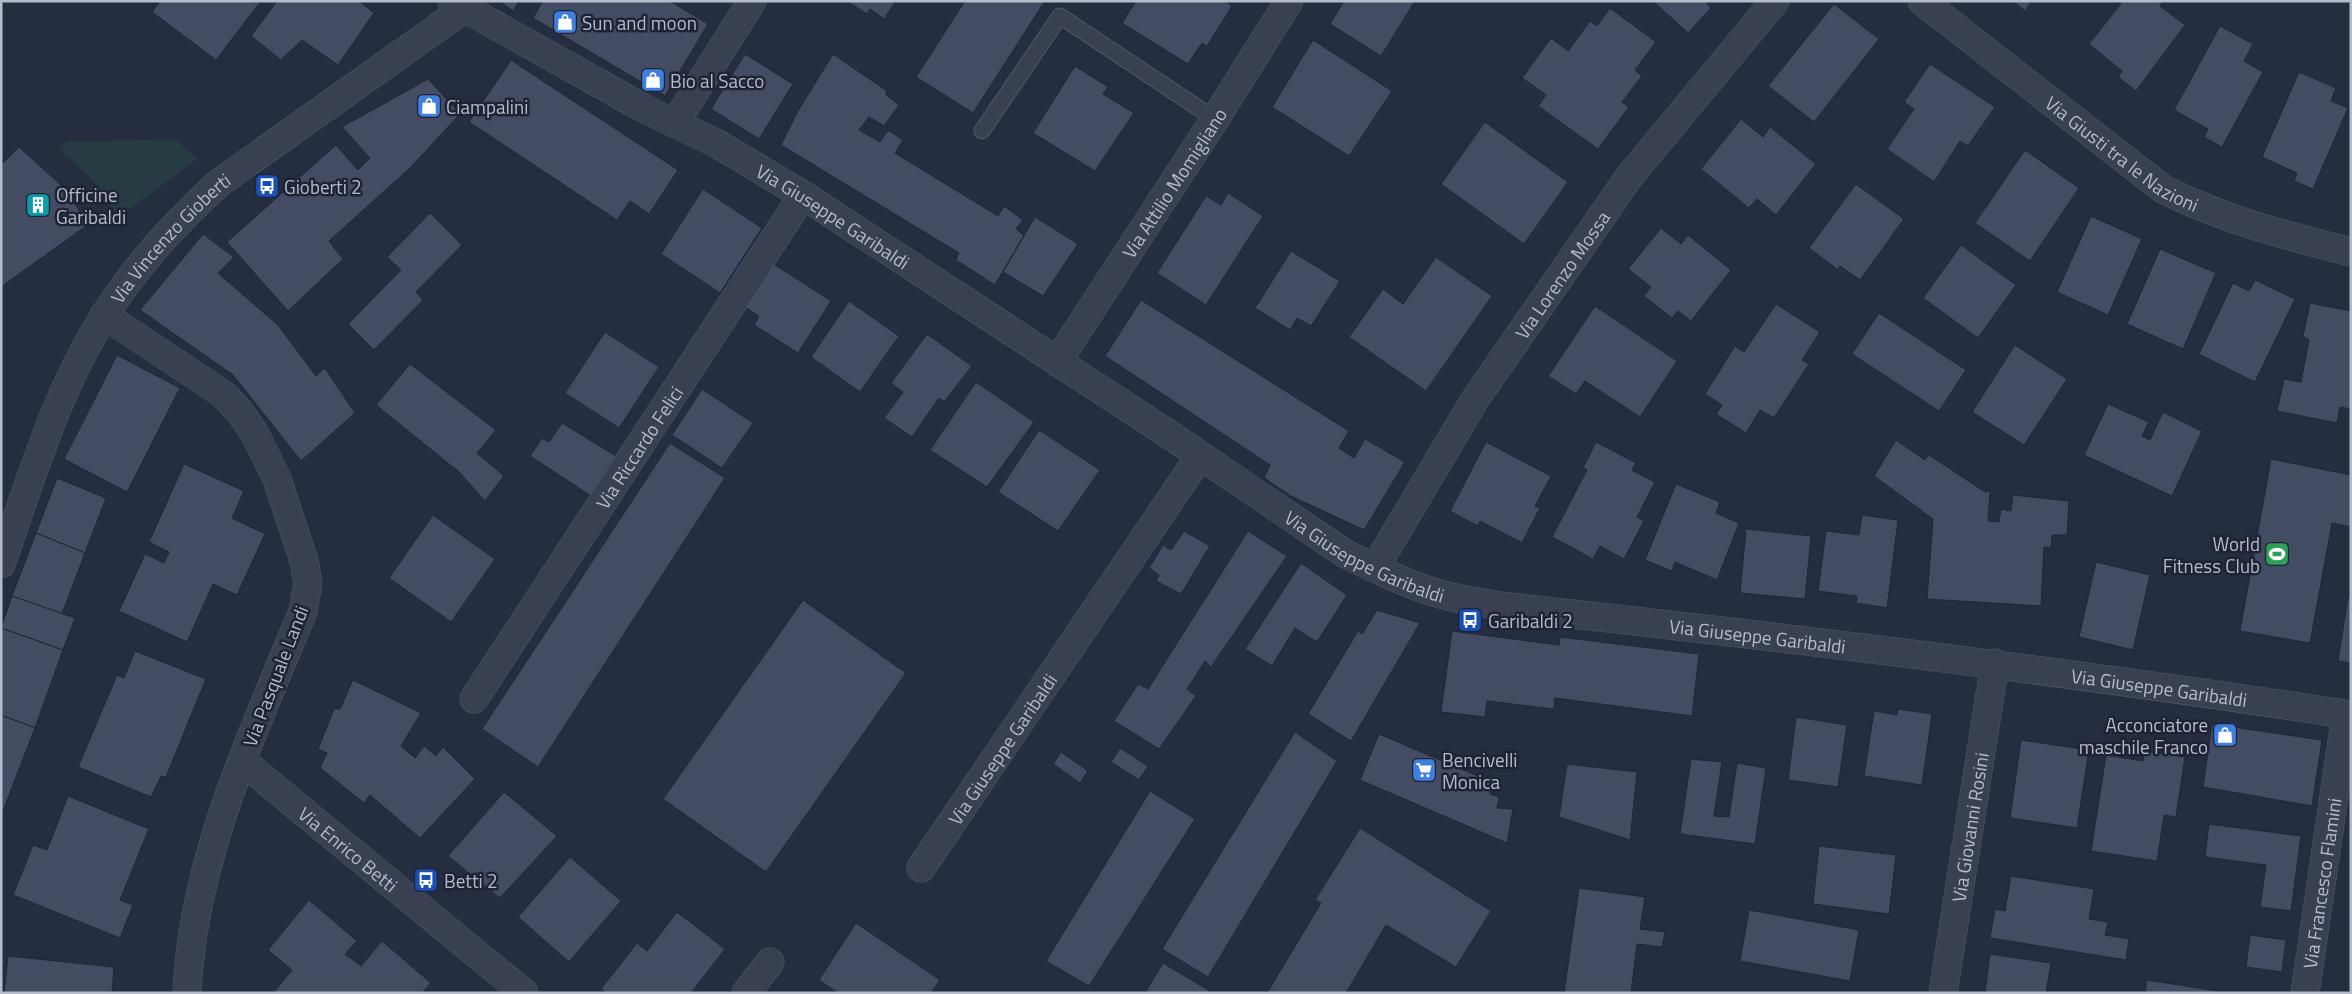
<svg xmlns="http://www.w3.org/2000/svg" width="2352" height="994" font-family="'Titillium Web',sans-serif">
	<style>
		.green { fill: #273b42 }
		.building { fill: #434c63; stroke: #202638 }
		.lines { fill: none; stroke-linecap: round; stroke-linejoin: round }
		.service-casing { stroke: #545a6b; stroke-width: 17 }
		.minor-casing { stroke: #545a6b; stroke-width: 29 }
		.tertiary-casing { stroke: #545a6b; stroke-width: 29 }
		.service { stroke: #394051; stroke-width: 15 }
		.minor { stroke: #394051; stroke-width: 28 }
		.tertiary { stroke: #394051; stroke-width: 28 }
		.labels { text-anchor: middle; dominant-baseline: central; stroke-width: 5; stroke-linejoin: round; paint-order: stroke }
		.poi-label { font-size: 19px; fill: #b6bbcb; stroke: #1e2436; text-anchor: start }
		.street-label { font-size: 19px; fill: #b6bbcb; stroke: #1e2436 }
	</style>
	<rect width="100%" height="100%" fill="#252d41"/>
	<path class="green" d="M175 139 197 159 119 217 92 179 59 149 66 142Z"/>
	<g class="building">
		<path d="M160 1H261L216 60 152 12Z"/>
		<path d="M277 1H359L374 13 338 65 302 40 281 60 251 36Z"/>
		<path d="M499 1H519L513 11Z"/>
		<path d="M543 1H670L708 24 665 96 533 18Z"/>
		<path d="M847 1H896L884 19 870 9 867 14Z"/>
		<path d="M965 1H1045L973 113 916 77Z"/>
		<path d="M1136 1H1225L1232 6 1207 46 1202 43 1188 64 1122 23Z"/>
		<path d="M1344 1H1415L1381 56 1330 24Z"/>
		<path d="M1653 1H1709L1707 4 1711 8 1688 33Z"/>
		<path d="M2013 1H2032L2025 11Z"/>
		<path d="M2123 1H2163L2160 6 2185 25 2136 91 2118 77 2122 71 2089 44Z"/>
		<path d="M1834 4 1879 39 1814 122 1768 86Z"/>
		<path d="M1610 8 1656 42 1635 70 1642 76 1622 102 1629 107 1598 149 1538 106 1546 95 1522 78 1551 38 1568 51 1590 21 1597 26Z"/>
		<path d="M2220 26 2253 44 2244 61 2263 72 2222 147 2204 137 2208 129 2174 110Z"/>
		<path d="M1313 40 1392 91 1349 156 1272 107Z"/>
		<path d="M745 54 793 84 759 139 711 109Z"/>
		<path d="M833 54 887 91 886 95 899 105 884 126 869 117 859 130 880 142 888 130 903 140 895 153 998 216 1004 206 1023 220 1016 229 1024 235 995 285 956 260 959 253 781 145 798 111Z"/>
		<path d="M511 60 678 170 649 214 630 201 617 220 469 122Z"/>
		<path d="M1930 64 1995 107 1968 146 1960 141 1934 182 1887 149 1914 109 1904 102Z"/>
		<path d="M1075 66 1108 87 1103 94 1134 113 1095 171 1033 133Z"/>
		<path d="M2299 72 2336 88 2331 101 2348 108 2313 189 2294 181 2297 173 2262 157Z"/>
		<path d="M428 79 460 114 411 167 329 241 343 259 288 311 227 242 336 145 358 170 370 158 342 127Z"/>
		<path d="M1741 119 1763 137 1770 127 1816 164 1776 215 1757 199 1749 208 1701 169Z"/>
		<path d="M1485 122 1568 182 1524 244 1441 184Z"/>
		<path d="M19 147 62 186 89 224 1 287V165Z"/>
		<path d="M2025 150 2079 188 2030 261 1975 223Z"/>
		<path d="M1856 184 1904 219 1860 280 1840 266 1838 270 1809 248Z"/>
		<path d="M703 189 762 228 720 293 661 254Z"/>
		<path d="M1228 193 1263 216 1206 305 1157 273 1206 196 1221 205Z"/>
		<path d="M430 213 462 245 416 292 423 300 374 350 348 324 401 270 387 257Z"/>
		<path d="M2091 216 2142 239 2108 315 2057 292Z"/>
		<path d="M1035 217 1078 244 1043 296 1003 272Z"/>
		<path d="M1661 228 1681 244 1688 235 1731 270 1691 321 1678 311 1672 318 1644 296 1651 287 1628 269Z"/>
		<path d="M203 234 234 257 218 273 278 325 316 376 325 368 355 413 301 461 233 375 140 310Z"/>
		<path d="M1961 245 2016 285 1978 338 1923 298Z"/>
		<path d="M2160 249 2216 273 2183 349 2127 324Z"/>
		<path d="M1291 251 1340 281 1311 326 1297 318 1290 330 1255 308Z"/>
		<path d="M1436 257 1492 296 1426 391 1349 337 1383 289 1403 304Z"/>
		<path d="M769 261 831 301 798 353 754 325 759 316 740 304Z"/>
		<path d="M2255 280 2295 299 2255 382 2199 354 2233 283 2249 291Z"/>
		<path d="M1141 300 1349 431 1339 448 1354 458 1365 439 1405 462 1364 530 1291 496 1264 478 1270 465 1105 356Z"/>
		<path d="M849 301 899 336 860 392 811 357Z"/>
		<path d="M2310 303 2351 311V409L2340 407 2337 423 2277 411 2284 379 2301 382 2309 340 2303 336Z"/>
		<path d="M1776 304 1820 332 1802 360 1809 364 1774 418 1760 410 1746 433 1716 414 1722 405 1705 394 1735 346 1744 352Z"/>
		<path d="M1595 306 1677 361 1640 417 1585 381 1576 394 1548 376Z"/>
		<path d="M1879 313 1966 370 1939 411 1852 354Z"/>
		<path d="M605 332 659 367 619 428 565 393Z"/>
		<path d="M927 334 972 366 944 402 939 398 912 437 884 418 903 392 891 383Z"/>
		<path d="M2015 345 2067 379 2024 445 1972 412Z"/>
		<path d="M117 355 180 388 127 492 64 459Z"/>
		<path d="M410 364 496 430 477 453 504 476 485 501 459 472 376 405Z"/>
		<path d="M976 382 1034 422 987 487 930 450Z"/>
		<path d="M702 389 753 423 722 468 672 435Z"/>
		<path d="M2108 404 2149 422 2142 436 2150 440 2163 412 2202 431 2172 496 2084 455Z"/>
		<path d="M562 423 616 456 591 496 530 456 542 438 549 442Z"/>
		<path d="M1039 430 1100 470 1058 531 998 492Z"/>
		<path d="M1896 440 1925 460 1929 455 1985 492 1990 491 1988 521 1999 522 2001 509 2011 511 2013 495 2069 501 2067 535H2052L2051 548 2044 547 2041 606 1927 599 1933 519 1874 476Z"/>
		<path d="M1486 442 1551 476 1535 506 1540 508 1522 543 1480 521 1478 526 1450 511Z"/>
		<path d="M1596 442 1636 463 1632 470 1655 482 1637 517 1644 521 1624 559 1600 546 1593 559 1552 537 1587 470 1583 468Z"/>
		<path d="M670 443 725 478 538 767 482 729Z"/>
		<path d="M2271 459 2351 475V527L2332 523 2310 643 2240 631Z"/>
		<path d="M184 464 244 491 232 518 265 534 237 595 213 584 187 642 119 611 145 554 164 563 169 552 149 542Z"/>
		<path d="M57 478 106 498 85 553 36 533Z"/>
		<path d="M1676 484 1720 502 1716 513 1739 523 1717 580 1675 562 1672 571 1645 560Z"/>
		<path d="M433 515 495 559 451 622 389 578Z"/>
		<path d="M1862 515 1898 520 1887 608 1856 603 1857 596 1818 591 1826 531 1859 535Z"/>
		<path d="M1746 529 1811 536 1805 599 1740 593Z"/>
		<path d="M1184 531 1210 546 1181 594 1156 581 1159 575 1149 568 1163 545 1171 550Z"/>
		<path d="M1248 531 1287 556 1211 667 1205 661 1187 689 1196 696 1159 749 1114 721 1138 684 1148 689Z"/>
		<path d="M36 533 85 553 62 614 12 596Z"/>
		<path d="M2096 562 2150 575 2133 650 2079 637Z"/>
		<path d="M1301 563 1347 595 1317 642 1295 628 1272 666 1245 649Z"/>
		<path d="M12 596 75 618 63 650 1 628Z"/>
		<path d="M2348 597H2351V663L2338 661Z"/>
		<path d="M803 600 906 673 766 872 663 799Z"/>
		<path d="M1377 610 1420 623 1351 741 1308 714 1358 631 1362 634Z"/>
		<path d="M1 628 63 650 35 728 1 715Z"/>
		<path d="M1452 631 1559 645 1560 637 1699 654 1692 716 1555 698 1554 709 1487 701 1485 717 1441 712Z"/>
		<path d="M135 651 206 679 166 777 161 776 151 797 78 767 117 675 124 678Z"/>
		<path d="M353 680 421 713 401 746 415 758 424 746 436 756 443 747 475 779 420 838 370 795 364 803 320 768 327 753 318 749 334 709H340Z"/>
		<path d="M1898 709 1932 714 1922 785 1864 776 1874 711 1897 715Z"/>
		<path d="M1 715 35 728 1 816Z"/>
		<path d="M1796 717 1847 725 1838 787 1788 780Z"/>
		<path d="M2212 724 2322 740 2312 806 2203 787Z"/>
		<path d="M1295 732 1337 761 1208 977 1162 949Z"/>
		<path d="M1379 734 1492 782 1490 794 1499 797 1497 808 1513 809 1507 843 1360 780Z"/>
		<path d="M2021 740 2089 750 2077 828 2010 818Z"/>
		<path d="M1120 748 1148 766 1139 780 1111 762Z"/>
		<path d="M2144 751 2185 757 2176 817 2164 815 2157 861 2091 851 2106 755 2143 761Z"/>
		<path d="M1061 752 1088 771 1080 783 1053 764Z"/>
		<path d="M1691 759 1722 762 1714 816 1729 817 1737 763 1766 768 1755 844 1680 834Z"/>
		<path d="M1567 764 1637 772 1630 840 1559 817Z"/>
		<path d="M1150 791 1195 819 1089 986 1046 961Z"/>
		<path d="M504 792 557 836 500 898 448 856Z"/>
		<path d="M68 796 149 829 120 900 133 905 120 938 13 895 33 845 47 850Z"/>
		<path d="M2209 824 2301 836 2291 911 2260 907 2266 865 2205 857Z"/>
		<path d="M1360 828 1491 911 1456 967 1386 925 1346 993H1267L1321 903 1315 900Z"/>
		<path d="M1819 846 1896 855 1889 914 1813 904Z"/>
		<path d="M570 857 621 901 569 962 518 917Z"/>
		<path d="M2011 876 2094 889 2089 919 2108 922 2105 935 2129 939 2126 960 1990 938 1995 909 2005 911Z"/>
		<path d="M1579 888 1645 897 1640 929 1665 932 1662 947 1637 944 1631 993H1564Z"/>
		<path d="M309 900 357 941 345 954 361 966 382 941 431 983 422 993H273L292 970 268 950Z"/>
		<path d="M1749 910 1859 930 1850 981 1740 961Z"/>
		<path d="M677 912 725 949 691 993H606L601 989 637 943 647 951Z"/>
		<path d="M856 923 940 980 931 993H838L819 980Z"/>
		<path d="M2250 935 2286 940 2282 972 2246 967Z"/>
		<path d="M1990 954 2051 963 2046 993H1985Z"/>
		<path d="M8 956 114 967 112 993H4Z"/>
		<path d="M1163 963 1210 991 1209 993H1145Z"/>
		<path d="M2147 980 2218 991V993H2145Z"/>
	</g>
	<g class="lines">
		<defs>
			<path id="service" d="M982 131 1060 16 1215 119"/>
			<g id="minor">
				<path id="s1" d="M1922 1 2163 189C2222 219 2287 236 2351 252"/>
				<path d="M675 123 752 1"/>
				<path d="M104 315 223 394 240 412 255 434 277 479 304 561 308 583 303 611C253 734 193 857 187 993"/>
				<path id="s2" d="M1057 362 1215 119 1289 1"/>
				<path id="s3" d="M1 564C31 480 56 391 105 315 136 265 176 222 219 183L464 9"/>
				<path id="s4" d="M1375 568 1474 401 1629 177 1775 1"/>
				<path id="s5" d="M474 699 803 195"/>
				<path id="s6" d="M242 761 524 993"/>
				<path id="s7" d="M921 868 1200 456"/>
				<path d="M746 993 770 962"/>
				<path id="s8" d="M1943 993 1995 663"/>
				<path id="s9" d="M2305 993 2346 715"/>
			</g>
			<g id="tertiary">
				<path id="s10" d="M452 1 645 109 716 143 803 195 1173 437 1344 553C1378 570 1414 588 1451 597 1467 600 1484 603 1500 606 1784 637 2068 671 2351 715"/>
			</g>
		</defs>
		<use href="#service" class="service-casing"/>
		<use href="#minor" class="minor-casing"/>
		<use href="#tertiary" class="tertiary-casing"/>
		<use href="#service" class="service"/>
		<use href="#minor" class="minor"/>
		<use href="#tertiary" class="tertiary"/>
	</g>
	<defs>
		<symbol id="shop-square" viewBox="-11 -11 22 22"><rect x="-9" y="-9" width="18" height="18" rx="4" fill="#3f7fe0" stroke="#1e2436"/><path d="M-5-2.5h2.3a2.7 3.5 0 0 1 5.4 0H5L5.5 6h-11ZM-1.5-2.5h3a1.5 2.3 0 0 0-3 0Z" fill="#fff"/></symbol>
		<symbol id="bus-square" viewBox="-11 -11 22 22"><rect x="-9" y="-9" width="18" height="18" rx="4" fill="#1a4fb4" stroke="#1e2436"/><path d="M-5-6H5V4H4V6H2V4H-2V6H-4V4H-5ZM-3.5-4V0h7V-4ZM-3.5 1.2v1.5H-2V1.2ZM2 1.2v1.5H3.5V1.2Z" fill="#fff"/></symbol>
		<symbol id="building-square" viewBox="-11 -11 22 22"><rect x="-9" y="-9" width="18" height="18" rx="4" fill="#0f9aa8" stroke="#1e2436"/><path d="M-4-6H4V6H1V3H-1V6H-4ZM-2.5-4.3h1.7v1.8h-1.7ZM.8-4.3h1.7v1.8H.8ZM-2.5-1h1.7V.8h-1.7ZM.8-1h1.7V.8H.8Z" fill="#fff"/></symbol>
		<symbol id="stadium-square" viewBox="-11 -11 22 22"><rect x="-9" y="-9" width="18" height="18" rx="4" fill="#2e9e5b" stroke="#1e2436"/><path d="M0-5a6.5 5 0 1 0 0 10a6.5 5 0 1 0 0-10ZM-3.5-1.8h7v3.6h-7Z" fill="#fff"/></symbol>
		<symbol id="supermarket-square" viewBox="-11 -11 22 22"><rect x="-9" y="-9" width="18" height="18" rx="4" fill="#3f7fe0" stroke="#1e2436"/><path d="M-6-5.5h2.5l.6 2H6L4.5 2H-2.5L-4.4-4H-6ZM-1.5 3.2a1.3 1.3 0 1 0 .1 0ZM3 3.2a1.3 1.3 0 1 0 .1 0Z" fill="#fff"/></symbol>
	</defs>
	<g fill-rule="evenodd">
		<use href="#shop-square" x="551" y="8" width="28" height="28"/>
		<use href="#shop-square" x="639" y="66" width="28" height="28"/>
		<use href="#shop-square" x="415" y="92" width="28" height="28"/>
		<use href="#bus-square" x="253" y="172" width="28" height="28"/>
		<use href="#building-square" x="24" y="191" width="28" height="28"/>
		<use href="#stadium-square" x="2263" y="540" width="28" height="28"/>
		<use href="#bus-square" x="1456" y="606" width="28" height="28"/>
		<use href="#shop-square" x="2211" y="721" width="28" height="28"/>
		<use href="#supermarket-square" x="1410" y="756" width="28" height="28"/>
		<use href="#bus-square" x="412" y="866" width="28" height="28"/>
	</g>
	<g class="labels">
		<g class="poi-label">
			<text x="582" y="22">Sun and moon</text>
			<text x="670" y="80">Bio al Sacco</text>
			<text x="446" y="106">Ciampalini</text>
			<text x="284" y="186">Gioberti 2</text>
			<text x="56" y="194">Officine<tspan x="56" dy="22">Garibaldi</tspan></text>
			<text x="2260" y="543" text-anchor="end">World<tspan x="2260" dy="22">Fitness Club</tspan></text>
			<text x="1488" y="620">Garibaldi 2</text>
			<text x="2208" y="724" text-anchor="end">Acconciatore<tspan x="2208" dy="22">maschile Franco</tspan></text>
			<text x="1442" y="759">Bencivelli<tspan x="1442" dy="22">Monica</tspan></text>
			<text x="444" y="880">Betti 2</text>
		</g>
		<g class="street-label">
			<text stroke="none"><textPath href="#s1" startOffset="252">Via Giusti tra le Nazioni</textPath></text>
			<text stroke="none"><textPath href="#s2" startOffset="214">Via Attilio Momigliano</textPath></text>
			<text stroke="none"><textPath href="#s10" startOffset="438">Via Giuseppe Garibaldi</textPath></text>
			<text stroke="none"><textPath href="#s3" startOffset="372">Via Vincenzo Gioberti</textPath></text>
			<text stroke="none"><textPath href="#s4" startOffset="348">Via Lorenzo Mossa</textPath></text>
			<text stroke="none"><textPath href="#s5" startOffset="301">Via Riccardo Felici</textPath></text>
			<text stroke="none"><textPath href="#s10" startOffset="1070">Via Giuseppe Garibaldi</textPath></text>
			<text stroke="none"><textPath href="#s10" startOffset="1475">Via Giuseppe Garibaldi</textPath></text>
			<text transform="translate(275 676) rotate(-69)">Via Pasquale Landi</text>
			<text stroke="none"><textPath href="#s10" startOffset="1880">Via Giuseppe Garibaldi</textPath></text>
			<text stroke="none"><textPath href="#s7" startOffset="144">Via Giuseppe Garibaldi</textPath></text>
			<text stroke="none"><textPath href="#s8" startOffset="168">Via Giovanni Rosini</textPath></text>
			<text stroke="none"><textPath href="#s6" startOffset="138">Via Enrico Betti</textPath></text>
			<text stroke="none"><textPath href="#s9" startOffset="111">Via Francesco Flamini</textPath></text>
		</g>
	</g>
	<rect width="2352" height="994" fill="none" stroke="#b6bbcb" stroke-width="5"/>
</svg>
